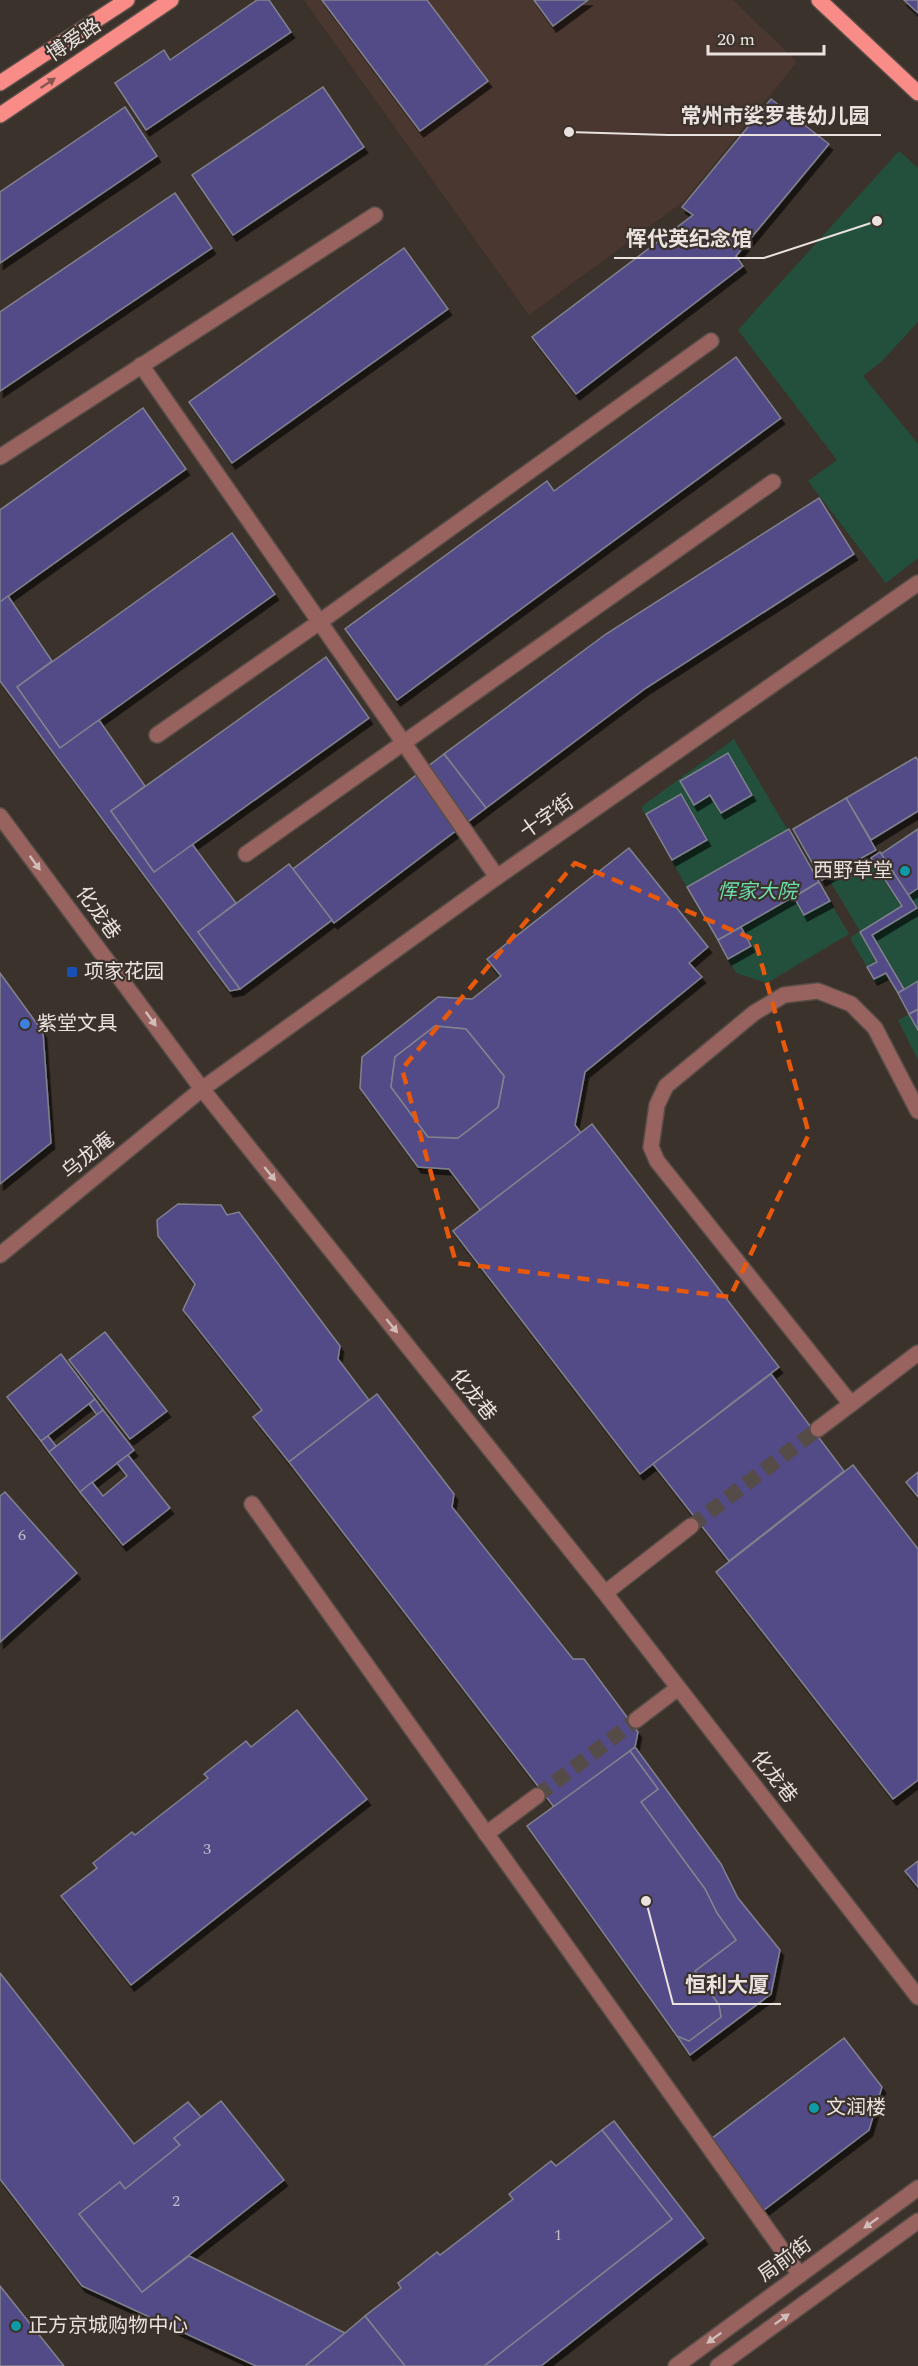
<svg xmlns="http://www.w3.org/2000/svg" width="918" height="2366" font-family="Spectral,'Noto Sans SC',serif">
	<style>
		.education { fill: #4a3730 }
		.green { fill: #22503c }
		.building { fill: #524c88; stroke: #81818d; stroke-width: 1.5; fill-rule: evenodd; filter: url(#shadow) }
		.lines { fill: none; stroke-linecap: round; stroke-linejoin: round }
		.minor-tunnel { stroke: #564c47; stroke-width: 15; stroke-dasharray: 15 8; stroke-linecap: butt }
		.minor-casing { stroke: #584e48; stroke-width: 18 }
		.major-casing { stroke: #584e48; stroke-width: 18 }
		.minor { stroke: #98625e; stroke-width: 15 }
		.major { stroke: #f98c86; stroke-width: 15 }
		.oneway { fill: #885650 }
		.oneway2 { fill: #d1bcb8 }
		.marked { fill: none; stroke: #e8590c; stroke-width: 4.5; stroke-dasharray: 12 8; stroke-linejoin: round }
		.culture-dot { fill: #0f9aa8; stroke: #3c322c; stroke-width: 2 }
		.transit-dot { fill: #1a4fb4; stroke: #3c322c; stroke-width: 2 }
		.shop-dot { fill: #3f7fe0; stroke: #3c322c; stroke-width: 2 }
		.labels { text-anchor: middle; dominant-baseline: central; stroke-width: 4.5; stroke-linejoin: round; paint-order: stroke }
		.number-label { font-size: 16px; fill: #c3bcc8 }
		.street-label { font-size: 20px; fill: #e9e2de; stroke: #3c322c }
		.poi-label { font-size: 20px; fill: #e9e2de; stroke: #3c322c; text-anchor: start }
		.park-label { font-size: 20px; font-style: italic; fill: #6ddead; stroke: #3c322c }
		.leader { fill: none; stroke: #e9e2de; stroke-width: 2 }
		.callout-dot { fill: #e9e2de; stroke: #3c322c; stroke-width: 2 }
		.callout-label { font-size: 21px; text-anchor: middle; font-weight: bold; fill: #e9e2de; stroke: #3c322c; stroke-width: 4.5; stroke-linejoin: round; paint-order: stroke }
	</style>
	<defs>
		<filter id="shadow"><feDropShadow dx="3.5" dy="6" stdDeviation="0" flood-color="#0009"/></filter>
	</defs>
	<rect width="100%" height="100%" fill="#3c322c"/>
	<path class="education" d="M304 0H733L797 62 684 201 529 315Z"/>
	<g class="green">
		<path d="M899 151 918 168V322L881 362 863 376 918 444V558L886 583 808 481 837 460 738 330Z"/>
		<path d="M734 739 849 934 767 983 736 973 641 807Z"/>
		<path d="M918 829V1060L898 1020 909 1014 888 977 876 983 874 979 850 938 860 931 830 881 880 852 881 853Z"/>
	</g>
	<g class="building">
		<path d="M257 0H269L291 32 146 130 115 83 164 50 170 60Z"/>
		<path d="M322 0H427L488 81 420 131Z"/>
		<path d="M534 0H588L553 26Z"/>
		<path d="M904 0H918V13Z"/>
		<path d="M323 87 364 147 233 235 192 175Z"/>
		<path d="M771 99 829 144 736 256 743 266 576 394 532 337 693 215 682 207Z"/>
		<path d="M125 107 157 156 0 263V192Z"/>
		<path d="M175 193 212 248 0 391V312Z"/>
		<path d="M404 248 448 309 232 463 189 402Z"/>
		<path d="M736 357 781 418 397 700 345 629 547 481 554 491Z"/>
		<path d="M143 408 186 469 0 602V510Z"/>
		<path d="M819 498 854 554 646 688 486 808 444 754 606 634Z"/>
		<path d="M232 533 275 594 60 748 17 687Z"/>
		<path d="M8 596 52 661 17 687 60 748 99 720 145 786 111 811 154 872 192 844 236 903 198 932 240 989 230 991 0 681V602Z"/>
		<path d="M326 657 369 718 154 872 111 811Z"/>
		<path d="M728 753 752 795 721 813 710 795 694 805 680 781Z"/>
		<path d="M444 754 486 808 334 923 293 869Z"/>
		<path d="M916 757 918 761V811L871 840 846 798Z"/>
		<path d="M681 794 707 840 672 860 646 814Z"/>
		<path d="M846 798 876 850 822 880 793 829Z"/>
		<path d="M789 829 819 882 718 940 687 887Z"/>
		<path d="M918 829V888L908 895 881 854Z"/>
		<path d="M629 848 708 947 689 963 702 977 585 1072 575 1125 581 1133 480 1210 449 1169 418 1167 360 1088 362 1057 438 997 472 999 501 976 487 959ZM435 1026 466 1029 504 1076 498 1107 458 1138 428 1137 391 1087 395 1057Z"/>
		<path d="M880 852 917 908 872 935 904 989 898 993 886 973 874 979 867 967 877 962 860 932 902 906 871 858Z"/>
		<path d="M289 864 332 920 240 989 198 932Z"/>
		<path d="M819 882 830 901 804 915 794 897Z"/>
		<path d="M741 927 751 946 728 959 718 940Z"/>
		<path d="M0 973 43 1032 51 1143 0 1184Z"/>
		<path d="M918 981V1009L909 1014 898 993Z"/>
		<path d="M917 1010 918 1011V1030L909 1014Z"/>
		<path d="M435 1026 466 1029 504 1076 498 1107 458 1138 428 1137 391 1087 395 1057Z"/>
		<path d="M592 1124 779 1367 640 1474 453 1231Z"/>
		<path d="M178 1204 221 1205 227 1215 239 1212 340 1346 338 1359 369 1400 289 1462 253 1417 262 1410 183 1310 195 1284 158 1236 157 1220Z"/>
		<path d="M105 1332 167 1411 130 1439 69 1360Z"/>
		<path d="M61 1354 95 1399 41 1441 7 1397Z"/>
		<path d="M771 1374 844 1471 729 1561 653 1464Z"/>
		<path d="M377 1394 454 1494 452 1507 573 1659H584L638 1732 635 1747 554 1807 289 1462Z"/>
		<path d="M95 1399 103 1410 97 1415 89 1404Z"/>
		<path d="M103 1410 134 1450 80 1492 49 1452Z"/>
		<path d="M48 1436 56 1446 49 1452 41 1441Z"/>
		<path d="M128 1455 170 1508 123 1545 80 1492 92 1482 103 1496 127 1476 117 1463Z"/>
		<path d="M853 1465 918 1549V1780L893 1799 716 1572Z"/>
		<path d="M918 1472V1497L906 1482Z"/>
		<path d="M5 1492 77 1573 0 1642V1496Z"/>
		<path d="M297 1710 367 1799 131 1985 61 1896 97 1868 93 1863 132 1832 135 1835 208 1778 204 1774 246 1741 251 1747Z"/>
		<path d="M635 1747 721 1864 738 1898 780 1950 771 1994 690 2055 677 2036 689 2041 721 2017 719 2005 695 1971 736 1940 717 1913 705 1889 641 1802 658 1789 630 1751Z"/>
		<path d="M630 1751 658 1789 641 1802 705 1889 717 1913 736 1940 695 1971 719 2005 721 2017 689 2041 677 2036 527 1826Z"/>
		<path d="M918 1861V1887L905 1871Z"/>
		<path d="M0 1973 134 2144 188 2102 201 2117 174 2138 180 2145 125 2189 120 2182 79 2214 142 2292 189 2256 345 2333 305 2366H256L82 2286 0 2179Z"/>
		<path d="M844 2038 882 2087 869 2130 764 2210 711 2139Z"/>
		<path d="M221 2101 284 2180 142 2292 79 2214 120 2182 125 2189 180 2145 174 2138Z"/>
		<path d="M614 2121 704 2238 541 2366H484L672 2219 602 2130Z"/>
		<path d="M602 2130 672 2219 484 2366H405L365 2316 401 2288 398 2283 437 2252 440 2255 513 2199 509 2194 551 2161 556 2166Z"/>
		<path d="M0 2286 64 2366H0Z"/>
		<path d="M365 2316 405 2366H305L345 2333Z"/>
	</g>
	<g class="lines">
		<g class="minor-tunnel">
			<path d="M691 1526 818 1429"/>
			<path d="M537 1796 636 1720"/>
		</g>
		<defs>
			<g id="minor">
				<path d="M141 365 497 877"/>
				<path d="M0 457 375 215"/>
				<path d="M157 735 321 621 711 341"/>
				<path d="M0 816 202 1089 605 1593 918 1997"/>
				<path d="M246 854 773 482"/>
				<path d="M918 1111 875 1028 851 1004 818 991 784 995 754 1013 666 1086 657 1105 651 1147 657 1161 851 1404 918 1353"/>
				<path d="M0 1255 202 1089 497 877 918 583"/>
				<path d="M818 1429 851 1404"/>
				<path d="M252 1504 800 2275"/>
				<path d="M605 1593 691 1526"/>
				<path d="M636 1720 678 1688"/>
				<path d="M486 1834 537 1796"/>
				<path d="M676 2366 918 2188"/>
				<path d="M718 2366 918 2221"/>
			</g>
			<g id="major">
				<path d="M819 0 918 93"/>
				<path d="M0 83 127 0"/>
				<path d="M0 115 171 0"/>
			</g>
		</defs>
		<use href="#minor" class="minor-casing"/>
		<use href="#major" class="major-casing"/>
		<use href="#minor" class="minor"/>
		<use href="#major" class="major"/>
	</g>
	<defs><path id="oneway-solid" d="M-6-.8H1V-3.2L6.5 0L1 3.2V.8H-6Z" transform="scale(1.5)"/></defs>
	<use class="oneway" href="#oneway-solid" transform="translate(48 83) rotate(-34)"/>
	<g class="oneway2">
		<use href="#oneway-solid" transform="translate(35 863) rotate(54)"/>
		<use href="#oneway-solid" transform="translate(151 1019) rotate(54)"/>
		<use href="#oneway-solid" transform="translate(270 1174) rotate(51)"/>
		<use href="#oneway-solid" transform="translate(392 1326) rotate(51)"/>
		<use href="#oneway-solid" transform="translate(871 2223) rotate(144)"/>
		<use href="#oneway-solid" transform="translate(782 2319) rotate(-36)"/>
		<use href="#oneway-solid" transform="translate(714 2338) rotate(144)"/>
	</g>
	<path class="marked" d="M575 863 755 940 809 1134 730 1297 456 1263 402 1069Z"/>
	<g class="culture-dot">
		<circle cx="905" cy="871" r="6"/>
		<circle cx="814" cy="2108" r="6"/>
		<circle cx="16" cy="2326" r="6"/>
	</g>
	<rect class="transit-dot" x="66" y="966" width="12" height="12" rx="3"/>
	<circle class="shop-dot" cx="25" cy="1024" r="6"/>
	<g class="labels">
		<g class="number-label">
			<text x="22" y="1535">6</text>
			<text x="207" y="1849">3</text>
			<text x="176" y="2201">2</text>
			<text x="558" y="2235">1</text>
		</g>
		<g class="street-label">
			<text transform="translate(74 40) rotate(-34)">博爱路</text>
			<text transform="translate(547 817) rotate(-35)">十字街</text>
			<text transform="translate(98 913) rotate(54)">化龙巷</text>
			<text transform="translate(88 1156) rotate(-39)">乌龙庵</text>
			<text transform="translate(473 1395) rotate(51)">化龙巷</text>
			<text transform="translate(774 1777) rotate(52)">化龙巷</text>
			<text transform="translate(785 2260) rotate(-36)">局前街</text>
		</g>
		<g class="poi-label">
			<text x="893" y="871" text-anchor="end">西野草堂</text>
			<text x="84" y="972">项家花园</text>
			<text x="37" y="1024">紫堂文具</text>
			<text x="826" y="2108">文润楼</text>
			<text x="28" y="2326">正方京城购物中心</text>
		</g>
		<g class="park-label">
			<text x="757" y="892">恽家大院</text>
		</g>
	</g>
	<path class="leader" d="M569 132L668 135H881M877 221L764 258H614M646 1901L673 2004H781"/>
	<g class="callout-dot">
		<circle cx="569" cy="132" r="6"/>
		<circle cx="877" cy="221" r="6"/>
		<circle cx="646" cy="1901" r="6"/>
	</g>
	<g class="callout-label">
		<text x="775" y="123">常州市娑罗巷幼儿园</text>
		<text x="689" y="246">恽代英纪念馆</text>
		<text x="727" y="1992">恒利大厦</text>
	</g>
	<path d="M708 45v9h116v-9" fill="none" stroke="#e9e2de" stroke-width="3"/>
	<text x="717" y="45" font-size="18" fill="#e9e2de" stroke="#3c322c" stroke-width="4.5" paint-order="stroke">20 m</text>
</svg>
